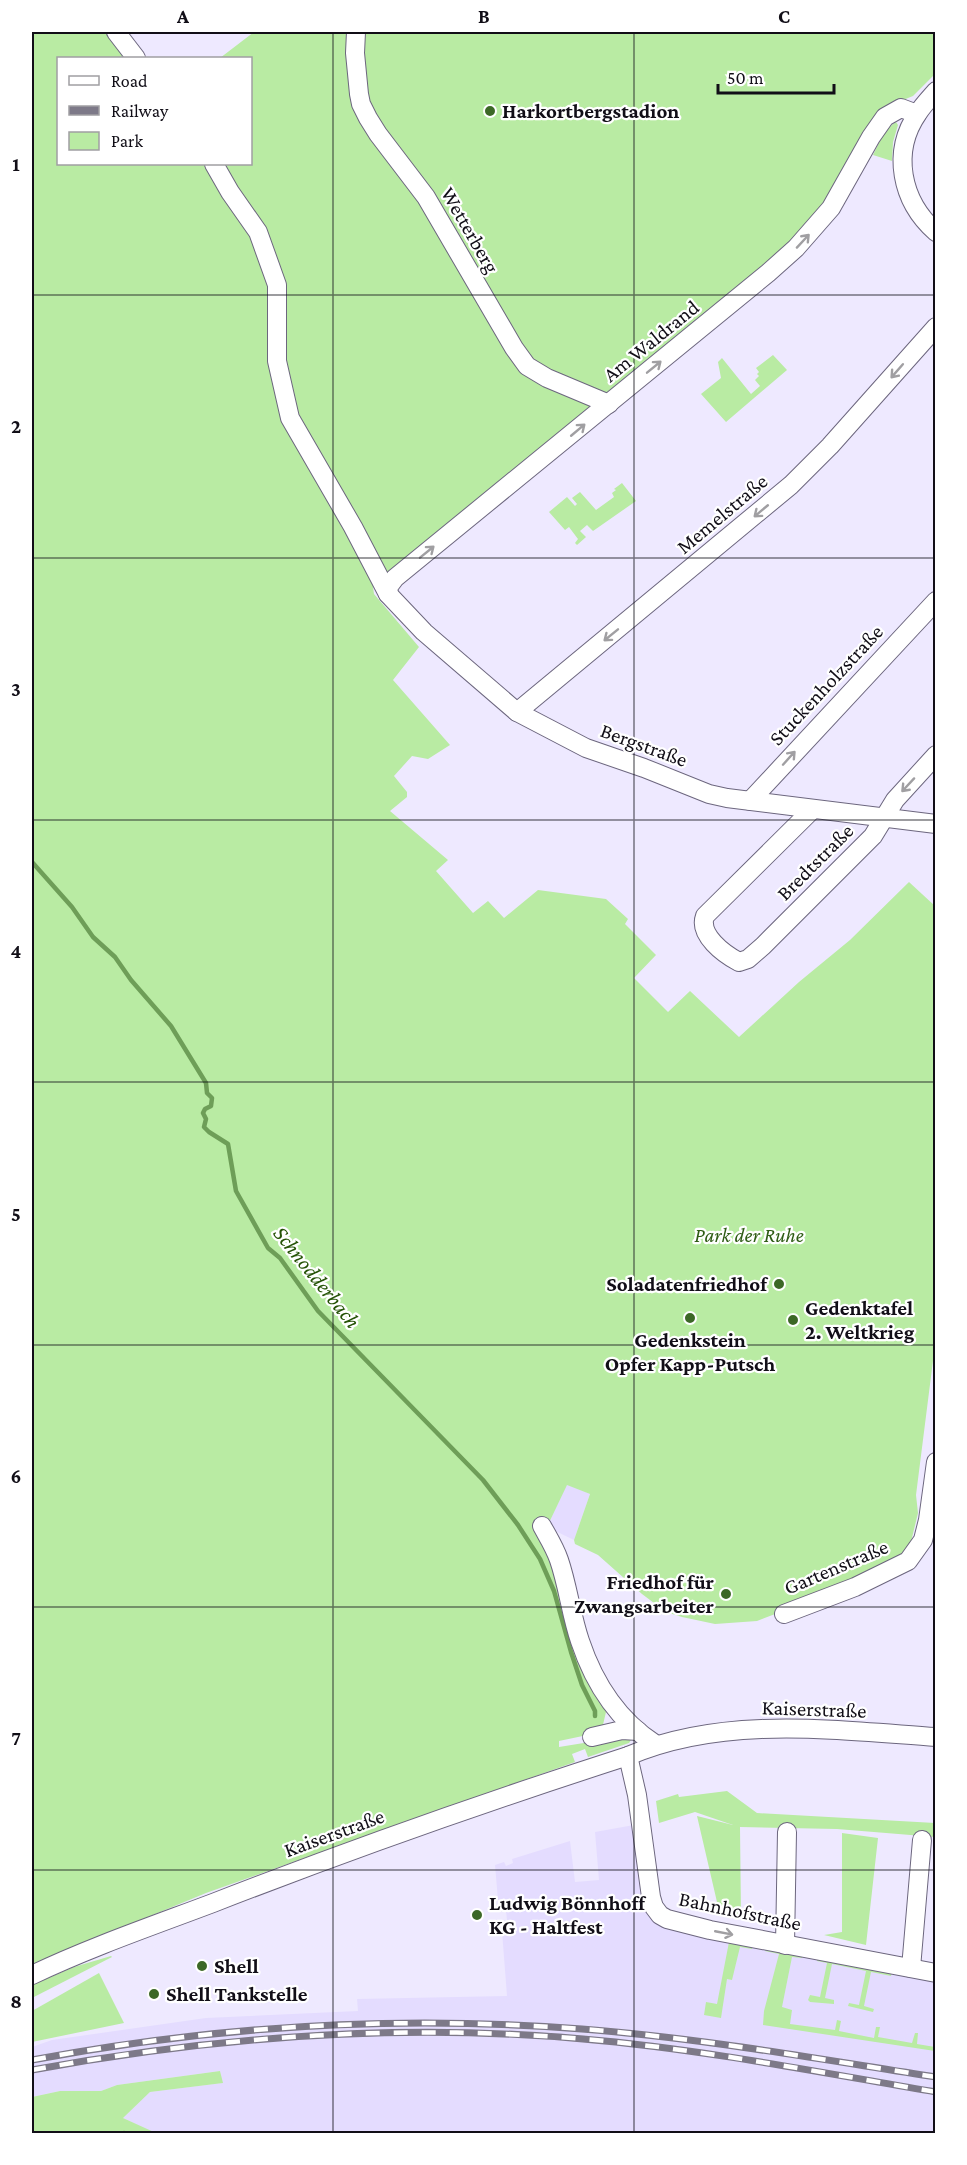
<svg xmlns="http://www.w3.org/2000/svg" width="967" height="2165" font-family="'Crimson Pro',serif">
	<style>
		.built { fill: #e4dcff }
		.green { fill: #b9eba3 }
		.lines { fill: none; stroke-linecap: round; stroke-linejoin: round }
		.stream { stroke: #6e9e58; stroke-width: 4.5 }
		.minor-casing { stroke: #6c667e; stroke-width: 20 }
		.minor { stroke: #fff; stroke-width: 18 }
		.rail-casing { stroke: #7d7988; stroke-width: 7 }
		.rail { stroke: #fff; stroke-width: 4.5; stroke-dasharray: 14; stroke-linecap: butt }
		.oneway { stroke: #a09fa2 }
		.grid { fill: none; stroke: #110e17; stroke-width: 1.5; stroke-opacity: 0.55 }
		.poi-dot { fill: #3c6826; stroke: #fff; stroke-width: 2 }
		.labels { text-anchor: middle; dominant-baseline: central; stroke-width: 4.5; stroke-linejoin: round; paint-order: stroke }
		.poi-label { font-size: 21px; font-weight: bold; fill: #110e17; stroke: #fff; text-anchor: start }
		.street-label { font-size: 21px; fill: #110e17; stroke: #fff }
		.park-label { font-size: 21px; font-style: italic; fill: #2e5c14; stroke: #fff }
		.water-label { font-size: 22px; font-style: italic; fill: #255306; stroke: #fff }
		.neatline { fill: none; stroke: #110e17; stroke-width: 2 }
		.grid-label { font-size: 20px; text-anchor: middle; font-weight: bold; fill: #110e17 }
	</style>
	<rect width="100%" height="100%" fill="#eee9ff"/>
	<g class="built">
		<path d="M567 1484 590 1494 574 1540 547 1527Z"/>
		<path d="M634 1825 647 1908 935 1977V2133L156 2134 123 2118 150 2092 222 2083 220 2071 117 2085 101 2091H60L32 2097V2047L52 2040 206 2018 358 2011 357 1999 507 1996 502 1931 508 1930 505 1900H498L495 1865 504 1862 506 1866 513 1863 512 1859 570 1841 575 1882 599 1880 595 1832Z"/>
	</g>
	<g class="green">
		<path d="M32 32H116L136 58H58V164H250V58H220L254 32H935V74L913 96 898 102 827 205 792 244 373 587 374 594 419 647 393 680 450 745 428 759 412 756 394 776 407 792V797L390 811 448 860 436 871 473 913 488 901 504 918 538 890 606 899 628 919 625 924 656 955 634 978 668 1012 690 991 739 1037 799 982 850 940 909 882 935 906 936 1337 916 1495 918 1513 909 1550 851 1585 757 1621 715 1624 682 1617 666 1612 642 1594 598 1555 575 1544 574 1540 590 1494 567 1485 547 1527 545 1546 575 1643 606 1712 602 1729 597 1733 559 1741V1747L627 1736 631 1740 629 1743 588 1757 585 1749 572 1754 575 1762 206 1893 32 1965Z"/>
		<path d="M896 122 898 125 893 142 892 161 873 155C879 143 885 128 896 122Z"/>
		<path d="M773 355 787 370 726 422 701 394 721 378 718 362 722 358 751 394 760 386 755 380 759 376 757 374 759 372 756 368Z"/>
		<path d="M622 483 636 501 593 531 587 525 580 531 586 537 577 545 575 543 578 539 569 527 565 530 549 512 567 497 575 506 577 504 572 498 580 492 596 510 614 497 612 493 616 490 614 489Z"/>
		<path d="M727 1791 757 1813 935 1823V1837L837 1829 740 1827 741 1918 770 1919 769 1924 684 1907 717 1902 697 1816 733 1825 695 1812 659 1823 656 1801 678 1794 679 1797Z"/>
		<path d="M842 1833 878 1838 866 1945 824 1935 842 1932Z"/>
		<path d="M729 1942 753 1944 752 1949 740 1947 732 1980 727 1979 721 2018 704 2015 706 2002 717 2004Z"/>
		<path d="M766 1947 803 1954 802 1958 792 1957 782 2007 792 2010 790 2024 835 2030 837 2020 841 2021 839 2031 874 2038 876 2027H880L878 2037 912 2043 915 2033H918L917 2044 935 2047V2051L763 2025 764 2011 779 1954 765 1951Z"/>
		<path d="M111 1956 112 1957 32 1998V1985L74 1967Z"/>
		<path d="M817 1957 892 1972 891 1976 871 1972 864 2006 874 2009 873 2012 848 2006 849 2003 859 2005 866 1971 832 1964 825 1998 834 2000V2004L810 2002 808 2000 810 1995 820 1997 827 1963 817 1961Z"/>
		<path d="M99 1973 124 2023 32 2042V2011Z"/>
		<path d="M220 2071 223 2083 150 2092 123 2118 156 2133H32V2097L60 2091H101L117 2085Z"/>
	</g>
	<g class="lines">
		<g class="stream">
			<path d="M32 862 72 907 93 937 115 957 131 980 171 1026 206 1083 207 1093 212 1098 211 1106 205 1109 203 1113 206 1119 204 1127 209 1132 228 1144 236 1191 268 1248 280 1258 318 1311 483 1480 518 1525 540 1559 554 1591 571 1652 582 1685 595 1711V1716"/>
			<path d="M124 2134V2133"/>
		</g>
		<defs>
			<g id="minor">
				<path d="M116 32 136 58"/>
				<path d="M356 32 355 53 359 94 361 104 368 118 378 134 426 197 514 348 527 366 547 378 609 404"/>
				<path d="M936 91C930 98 923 105 918 113 891 152 901 201 936 232"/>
				<path d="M214 164 230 192 258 232 277 285V361L290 418 353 527 388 594 424 632 517 712 586 748 644 768 709 794 727 798 936 824"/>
				<path d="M388 594 389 586 395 578 768 273 796 248 831 208 871 137 885 117 901 108 917 114"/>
				<path d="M517 712 791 485 830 446 936 327"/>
				<path d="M750 801 936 601"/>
				<path d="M813 809 705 916C698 935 724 954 739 962L748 959 763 946 873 836 895 800 936 755"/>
				<path d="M542 1526C548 1537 555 1548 559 1560 568 1586 571 1615 580 1641 594 1683 618 1720 655 1744"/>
				<path d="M784 1614 855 1587 908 1561 923 1540 928 1520 936 1462"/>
				<path d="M592 1737 622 1730 638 1731"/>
				<path d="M628 1756 637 1795 651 1897 654 1907 660 1915 667 1919 710 1930 936 1973"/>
				<path d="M785 1945 787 1832"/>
				<path d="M911 1968 922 1840"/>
				<path d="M32 1975C91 1947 152 1926 213 1903 349 1850 488 1801 628 1756 723 1715 835 1730 936 1737"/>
			</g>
		</defs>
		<use href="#minor" class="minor-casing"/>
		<use href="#minor" class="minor"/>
		<defs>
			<g id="rail">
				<path d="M32 2060C213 2026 398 2015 582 2029 701 2038 818 2059 936 2077"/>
				<path d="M32 2070C213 2037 399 2023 583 2039 701 2049 818 2072 936 2092"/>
			</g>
		</defs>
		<use href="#rail" class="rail-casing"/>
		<use href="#rail" class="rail"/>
	</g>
	<defs><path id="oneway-shaft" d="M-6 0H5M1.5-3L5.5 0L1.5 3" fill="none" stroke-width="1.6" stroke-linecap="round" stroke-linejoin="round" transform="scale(1.5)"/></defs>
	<g class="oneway">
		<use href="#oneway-shaft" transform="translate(803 241) rotate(-47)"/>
		<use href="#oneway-shaft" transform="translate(654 367) rotate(-39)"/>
		<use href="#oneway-shaft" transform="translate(897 371) rotate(131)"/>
		<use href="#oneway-shaft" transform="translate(578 430) rotate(-40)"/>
		<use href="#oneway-shaft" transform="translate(761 511) rotate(140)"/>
		<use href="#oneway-shaft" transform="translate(427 552) rotate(-39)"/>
		<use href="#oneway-shaft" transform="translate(611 635) rotate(141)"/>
		<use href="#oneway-shaft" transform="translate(789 758) rotate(-48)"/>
		<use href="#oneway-shaft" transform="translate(908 785) rotate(133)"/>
		<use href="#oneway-shaft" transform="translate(724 1933) rotate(11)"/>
	</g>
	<path class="grid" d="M333 32V2134M634 32V2134M32 295H936M32 558H936M32 820H936M32 1082H936M32 1345H936M32 1607H936M32 1870H936"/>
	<g class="poi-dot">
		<circle cx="490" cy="111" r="6"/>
		<circle cx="779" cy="1284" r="6"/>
		<circle cx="690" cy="1318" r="6"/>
		<circle cx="793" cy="1320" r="6"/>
		<circle cx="726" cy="1594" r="6"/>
		<circle cx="477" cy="1915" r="6"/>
		<circle cx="202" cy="1966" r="6"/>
		<circle cx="154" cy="1994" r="6"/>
	</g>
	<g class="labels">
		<g class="poi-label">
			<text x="502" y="111">Harkortbergstadion</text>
			<text x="767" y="1284" text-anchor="end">Soladatenfriedhof</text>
			<text x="805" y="1308">Gedenktafel<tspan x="805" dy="24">2. Weltkrieg</tspan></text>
			<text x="690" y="1340" text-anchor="middle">Gedenkstein<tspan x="690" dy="24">Opfer Kapp-Putsch</tspan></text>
			<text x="714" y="1582" text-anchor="end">Friedhof für<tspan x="714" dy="24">Zwangsarbeiter</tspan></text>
			<text x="489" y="1903">Ludwig Bönnhoff<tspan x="489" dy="24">KG - Haltfest</tspan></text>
			<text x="214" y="1966">Shell</text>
			<text x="166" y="1994">Shell Tankstelle</text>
		</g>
		<g class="street-label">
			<text transform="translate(470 230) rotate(60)">Wetterberg</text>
			<text transform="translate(651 341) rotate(-39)">Am Waldrand</text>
			<text transform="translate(722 514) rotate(-40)">Memelstraße</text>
			<text transform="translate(826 685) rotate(-47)">Stuckenholzstraße</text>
			<text transform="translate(644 745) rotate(20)">Bergstraße</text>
			<text transform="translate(815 862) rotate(-45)">Bredtstraße</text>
			<text transform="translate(836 1567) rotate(-23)">Gartenstraße</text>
			<text transform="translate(814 1709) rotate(2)">Kaiserstraße</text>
			<text transform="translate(334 1833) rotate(-20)">Kaiserstraße</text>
			<text transform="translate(740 1911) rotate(12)">Bahnhofstraße</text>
		</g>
		<g class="park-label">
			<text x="749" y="1235">Park der Ruhe</text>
		</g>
		<g class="water-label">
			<text transform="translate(317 1277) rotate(51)">Schnodderbach</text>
		</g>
	</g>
	<rect width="967" height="2165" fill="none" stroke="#ffffff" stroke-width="66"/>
	<rect x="57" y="57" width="195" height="108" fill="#ffffff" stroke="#a09fa2" stroke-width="1.5"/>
	<rect x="69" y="76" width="30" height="9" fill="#ffffff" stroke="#a09fa2" stroke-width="1.5"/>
	<text x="111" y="87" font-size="18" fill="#110e17">Road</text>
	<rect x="69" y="106" width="30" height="9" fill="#7d7988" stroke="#a09fa2" stroke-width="1.5"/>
	<text x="111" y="117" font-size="18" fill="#110e17">Railway</text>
	<rect x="69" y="132" width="30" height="18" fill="#b9eba3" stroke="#a09fa2" stroke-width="1.5"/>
	<text x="111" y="147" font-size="18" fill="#110e17">Park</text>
	<path d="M718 84v9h116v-9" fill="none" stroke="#110e17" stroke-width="3"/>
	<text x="727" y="84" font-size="18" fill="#110e17" stroke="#ffffff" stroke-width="4.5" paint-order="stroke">50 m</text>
	<rect x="33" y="33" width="901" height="2099" class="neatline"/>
	<g class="grid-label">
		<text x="183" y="23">A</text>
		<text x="484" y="23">B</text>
		<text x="784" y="23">C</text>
		<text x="16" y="171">1</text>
		<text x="16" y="433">2</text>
		<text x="16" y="696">3</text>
		<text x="16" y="958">4</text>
		<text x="16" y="1221">5</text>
		<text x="16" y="1483">6</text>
		<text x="16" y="1745">7</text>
		<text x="16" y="2008">8</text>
	</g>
</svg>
